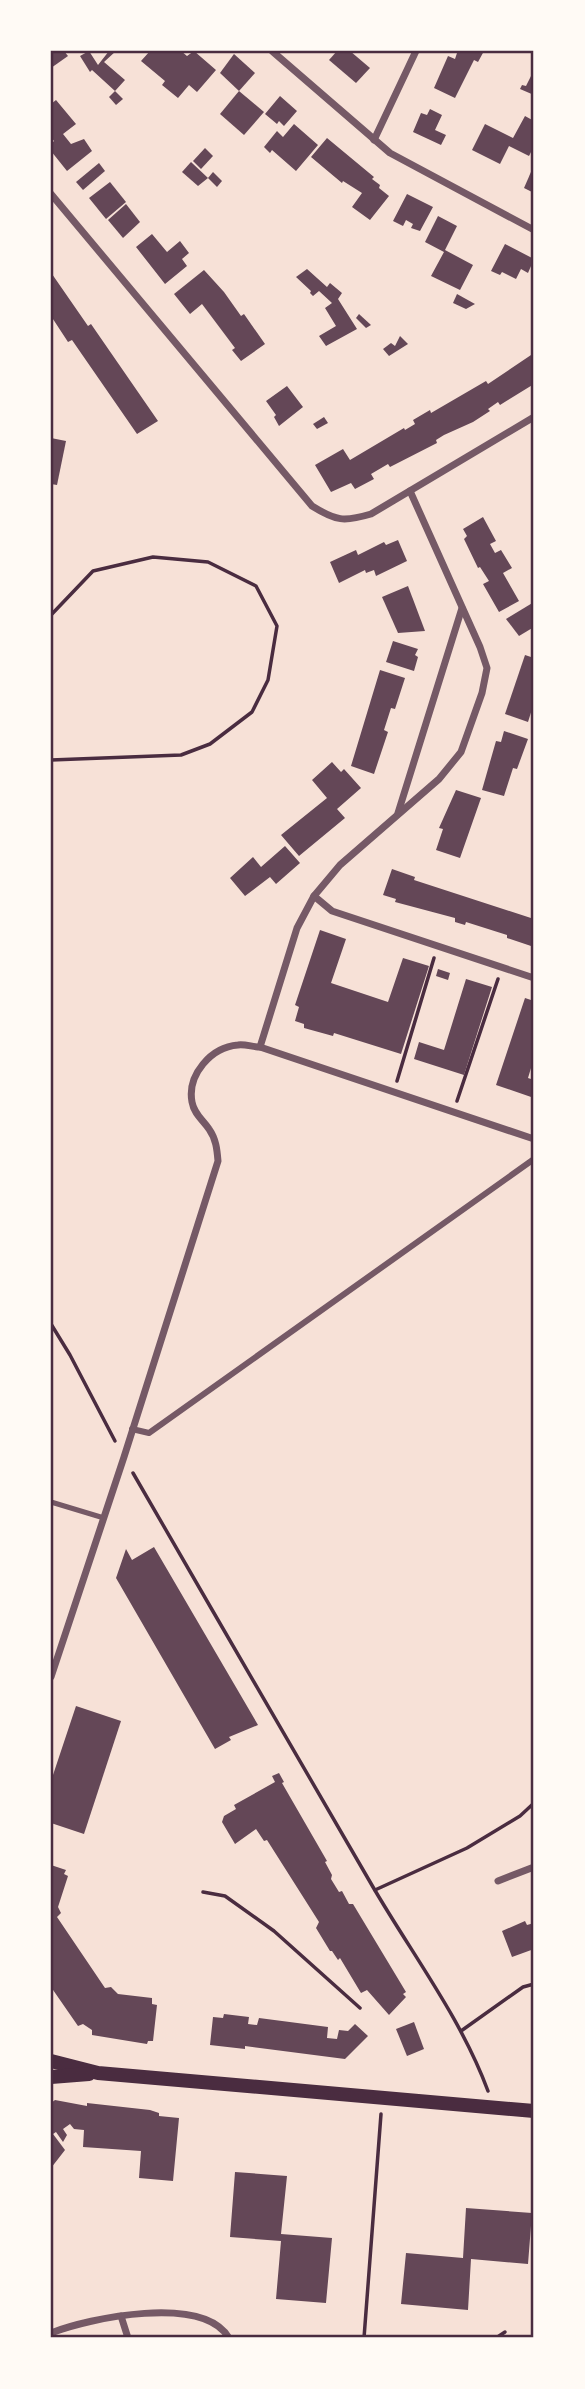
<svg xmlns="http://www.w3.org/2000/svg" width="585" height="2389" font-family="'Archivo Narrow',sans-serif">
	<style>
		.building { fill: #644757 }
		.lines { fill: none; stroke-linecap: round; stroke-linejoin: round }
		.path { stroke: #4a2c40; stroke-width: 3.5 }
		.service { stroke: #755966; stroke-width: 5 }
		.pedestrian { stroke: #755966; stroke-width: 6 }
		.minor { stroke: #755966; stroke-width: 7 }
		.secondary { stroke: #4a2c40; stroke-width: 14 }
		.neatline { fill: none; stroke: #4a2c40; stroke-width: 2.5 }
	</style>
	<rect width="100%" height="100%" fill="#f7e1d7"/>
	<g class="building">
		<path d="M51 51H64L68 56 51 68Z"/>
		<path d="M89 51 98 65 109 51H116L104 62 125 80 115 91 92 70 90 72 80 56Z"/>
		<path d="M150 51H181L187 56 194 51 216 70 197 92 189 85 178 98 162 85 165 81 141 61Z"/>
		<path d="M337 51H350L370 68 356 83 329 60Z"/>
		<path d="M454 51H484L478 62 474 60 455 98 434 88 448 56 455 59 457 53Z"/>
		<path d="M234 54 255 73 239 91 220 73Z"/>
		<path d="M534 70V95L520 89 522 85 526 86Z"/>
		<path d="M115 91 123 99 116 105 109 97Z"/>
		<path d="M239 91 264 112 244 135 220 114Z"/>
		<path d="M280 96 297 111 284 126 279 121 277 124 265 114Z"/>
		<path d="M56 100 76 124 63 134 71 144 84 139 92 151 67 171 51 151V144L54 141 51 137V104Z"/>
		<path d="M430 109 442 115 435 130 446 135 441 145 413 132 421 113 427 115Z"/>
		<path d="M525 116 534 121V146L529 156 509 146 500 164 472 150 485 124 513 138Z"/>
		<path d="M294 124 318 145 296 171 272 150 270 153 264 147 277 131 283 137Z"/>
		<path d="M327 138 374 177 372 179 380 185 379 188 389 196 370 220 352 207 362 193 343 181 342 183 311 157Z"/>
		<path d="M205 148 213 156 201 169 193 161Z"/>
		<path d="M191 162 208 178 198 186 182 172Z"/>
		<path d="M99 163 105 171 83 190 76 182Z"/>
		<path d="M534 165V193L524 188Z"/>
		<path d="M213 172 222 181 217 187 208 178Z"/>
		<path d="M110 182 126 202 106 219 89 198Z"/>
		<path d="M407 194 433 207 420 231 411 228 413 224 406 220 403 226 393 221Z"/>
		<path d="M126 204 140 222 123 238 108 220Z"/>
		<path d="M438 216 457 226 445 250 473 265 460 290 431 276 444 252 425 242Z"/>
		<path d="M152 234 167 252 180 241 189 253 182 259 187 266 165 284 136 247Z"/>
		<path d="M505 244 534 259 528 273 521 269 516 279 502 272 500 275 491 271Z"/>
		<path d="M307 269 327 287 330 283 342 293 338 299 357 329 326 346 319 336 336 326 325 308 332 303 319 291 313 296 310 293 311 291 296 277Z"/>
		<path d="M204 270 224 292 241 316 244 314 265 344 241 361 232 350 235 348 202 304 190 314 174 294Z"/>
		<path d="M52 274 88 326 91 324 158 421 137 434 72 340 68 342 51 316Z"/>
		<path d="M457 294 475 304 466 309 453 303Z"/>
		<path d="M359 314 371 325 366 328 356 318Z"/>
		<path d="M400 336 408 344 389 356 383 349 391 343 395 346Z"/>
		<path d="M534 353V384L500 405 498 402 488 409 490 411 473 422 444 435 436 440 437 443 390 467 388 464 371 474 374 479 355 489 351 483 331 492 315 465 343 449 350 460 404 428 405 430 415 424 413 420 430 410 431 413 486 381 488 384Z"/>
		<path d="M287 386 303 407 279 426 274 417 276 415 266 401Z"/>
		<path d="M324 417 328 423 317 429 313 424Z"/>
		<path d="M51 438 66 441 57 485 51 484Z"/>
		<path d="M483 517 496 541 490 544 495 553 501 550 512 568 503 573 519 601 499 612 483 584 489 581 480 567 478 568 464 539 467 536 463 529Z"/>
		<path d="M398 540 407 561 376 576 374 570 366 573 365 570 339 583 330 562 356 550 358 555 384 542 386 545Z"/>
		<path d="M408 586 425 631 398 633 382 597Z"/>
		<path d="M534 602V627L519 636 506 619Z"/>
		<path d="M393 641 418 649 415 655 418 657 414 671 386 662Z"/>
		<path d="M525 655 534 658V703L528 722 505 714Z"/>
		<path d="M380 670 405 678 395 709 391 708 384 730 388 732 374 774 351 766Z"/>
		<path d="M504 731 528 739 517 769 513 768 504 796 482 790 496 741 501 742Z"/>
		<path d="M332 762 341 772 344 769 361 788 337 809 345 818 299 856 281 835 327 798 312 780Z"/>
		<path d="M456 790 481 798 460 858 436 850 443 829 439 828Z"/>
		<path d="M285 846 300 863 276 884 270 877 245 896 230 878 253 857 261 867Z"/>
		<path d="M392 869 415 877 414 880 534 919V947L507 938V935L466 922 465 925 455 922V918L395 902 396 899 383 895Z"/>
		<path d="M320 930 346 939 331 983 388 1002 403 958 429 966 401 1054 334 1033 333 1036 304 1028V1024L295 1021 299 1007 295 1005Z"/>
		<path d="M438 969 450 973 448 980 436 976Z"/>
		<path d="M466 979 492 987 464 1075 414 1059 419 1042 444 1050Z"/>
		<path d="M525 998 534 1001V1058L528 1078 534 1080V1098L496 1085Z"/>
		<path d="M154 1547 258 1725 229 1737 231 1740 215 1749 116 1578 126 1549 132 1560Z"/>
		<path d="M76 1706 121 1721 84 1834 51 1823V1781Z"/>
		<path d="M279 1773 284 1782 282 1783 327 1861 325 1862 332 1875 331 1879 339 1892 342 1891 349 1904H353L406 1992 403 1994 406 1997 389 2015 367 1990 361 1993 340 1958 338 1960 332 1951H330L316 1928 319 1922 267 1840 264 1841 256 1829 235 1844 222 1822 224 1816 236 1809 234 1805 275 1782 272 1776Z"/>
		<path d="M51 1865 66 1870 64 1874 68 1876 58 1907 61 1913 57 1917 105 1988 111 1987 118 1994 152 1998V2004L157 2005 153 2041H148L147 2044 92 2035V2030L83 2024 78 2026 51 1987Z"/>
		<path d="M525 1921 527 1925 534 1923V1949L512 1957 502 1931Z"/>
		<path d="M224 2014 249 2017 248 2024 257 2025 259 2018 328 2027 327 2038 337 2039 339 2030 348 2031 355 2024 368 2036 345 2059 245 2046V2049L210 2045 213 2017 223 2018Z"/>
		<path d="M414 2022 424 2049 407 2056 396 2029Z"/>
		<path d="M55 2100 87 2106V2103L150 2110 159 2113V2116L179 2118 173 2181 139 2178 141 2151 83 2147 84 2130 74 2129 70 2124 63 2129 67 2135 63 2142 56 2132 53 2134 65 2150 51 2168V2103Z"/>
		<path d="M235 2172 287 2176 281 2234 332 2238 326 2303 276 2299 281 2241 230 2237Z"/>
		<path d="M466 2208 532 2213 528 2264 471 2259 468 2310 401 2304 406 2253 463 2258Z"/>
	</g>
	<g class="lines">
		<g class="path">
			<path d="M51 615 93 571 153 557 208 562 256 586 277 626 268 680 252 712 210 744 181 755 51 760"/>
			<path d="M397 1081 434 958"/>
			<path d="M457 1101 498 979"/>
			<path d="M51 1324 70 1355 115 1441"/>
			<path d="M133 1473C213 1611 292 1749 373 1887 412 1954 461 2018 488 2091"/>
			<path d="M375 1890 467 1848 520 1816 534 1803"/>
			<path d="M203 1892 225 1896 274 1931 360 2008"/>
			<path d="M461 2031 523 1987 534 1984"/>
			<path d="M364 2338 381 2114"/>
			<path d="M496 2338 505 2332"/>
		</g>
		<path class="service" d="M51 1502 104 1518"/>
		<path class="pedestrian" d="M132 1429 149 1433 534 1159"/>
		<g class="minor">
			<path d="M272 51 390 153 534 230"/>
			<path d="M374 140 416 51"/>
			<path d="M51 194 312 506C336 521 344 522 371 514L534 417"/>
			<path d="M398 813 462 608"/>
			<path d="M314 896 332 911 534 978"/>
			<path d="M260 1047 297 928 314 896 340 865 439 779 461 752 482 693 487 668 480 647 410 491"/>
			<path d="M51 1677 124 1457 218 1161C217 1149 216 1139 209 1129 203 1120 194 1114 192 1102 187 1075 211 1047 238 1045 245 1044 253 1047 260 1047L534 1139"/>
			<path d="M498 1881 534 1867"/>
			<path d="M121 2316 128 2338"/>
			<path d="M51 2333C89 2318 203 2294 229 2338"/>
		</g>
		<g class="secondary">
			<path d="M51 2061 98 2073 534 2111"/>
			<path d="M51 2077 89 2074"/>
		</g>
	</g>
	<rect width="585" height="2389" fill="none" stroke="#fffaf5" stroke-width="105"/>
	<rect x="52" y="52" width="480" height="2284" class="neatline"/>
</svg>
